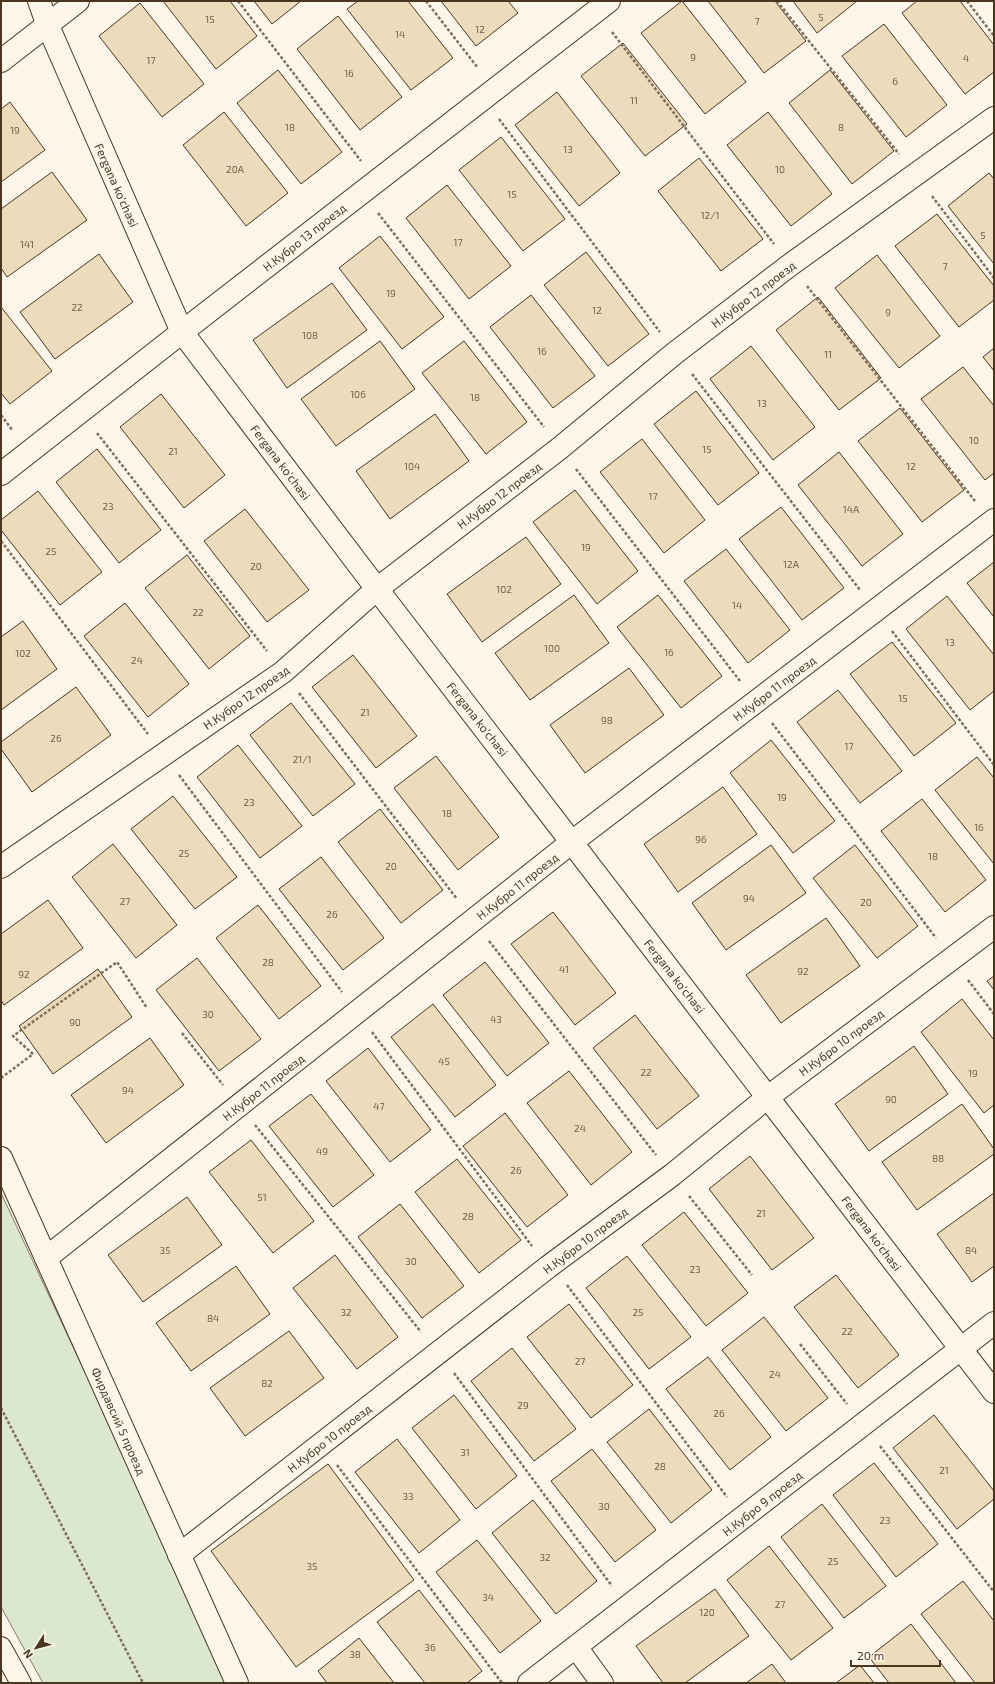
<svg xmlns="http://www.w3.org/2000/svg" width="995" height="1684" font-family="'Exo 2',sans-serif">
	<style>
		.green { fill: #dce7d0; stroke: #887966 }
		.building { fill: #ecdcbc; stroke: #4a3520 }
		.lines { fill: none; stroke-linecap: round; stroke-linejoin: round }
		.pedestrian-casing { stroke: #4a3520; stroke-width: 22 }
		.minor-casing { stroke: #4a3520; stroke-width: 24 }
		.path { stroke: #7f6f5c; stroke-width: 2.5; stroke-dasharray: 3 2; stroke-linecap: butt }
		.pedestrian { stroke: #fbf6e9; stroke-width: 20 }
		.minor { stroke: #fbf6e9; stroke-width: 22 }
		.labels { text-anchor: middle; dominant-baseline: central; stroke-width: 3; stroke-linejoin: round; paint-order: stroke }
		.number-label { font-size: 10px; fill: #725f47 }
		.street-label { font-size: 12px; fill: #4a3520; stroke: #fbf6e9 }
	</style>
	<rect width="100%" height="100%" fill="#fbf6e9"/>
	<path class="green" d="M1 1193 187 1590 227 1683H43L1 1607Z"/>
	<g class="building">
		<path d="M163 1H230L257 36 216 69Z"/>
		<path d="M254 1H301L272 24Z"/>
		<path d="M358 1H408L453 58 411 90 347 9Z"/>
		<path d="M441 1H508L518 13 476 46Z"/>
		<path d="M682 1 746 82 705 114 641 33Z"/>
		<path d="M708 1H775L806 41 764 73Z"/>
		<path d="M793 1H857L817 33Z"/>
		<path d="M917 1H960L994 45V72L965 94 902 13Z"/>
		<path d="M140 3 204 84 162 117 99 36Z"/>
		<path d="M338 16 402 97 360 130 297 49Z"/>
		<path d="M884 24 947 105 906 137 842 56Z"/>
		<path d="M623 43 687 124 645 156 581 76Z"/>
		<path d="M278 70 342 152 301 184 237 103Z"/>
		<path d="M830 70 894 151 852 184 789 103Z"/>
		<path d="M557 92 620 173 579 206 515 125Z"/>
		<path d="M10 102 45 150 1 182V109Z"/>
		<path d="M224 112 288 193 246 226 183 145Z"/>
		<path d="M768 112 832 194 791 226 727 145Z"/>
		<path d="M501 137 565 219 523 251 459 170Z"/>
		<path d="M699 158 763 239 721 271 658 191Z"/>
		<path d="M52 172 87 220 7 277 1 268V209Z"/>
		<path d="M989 173 994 179V264L948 206Z"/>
		<path d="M447 185 511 266 469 299 406 218Z"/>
		<path d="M937 214 994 286V300L959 327 895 246Z"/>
		<path d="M380 236 444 317 402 349 339 268Z"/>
		<path d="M586 252 649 334 608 366 544 285Z"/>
		<path d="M99 254 133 302 55 359 20 312Z"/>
		<path d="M877 255 940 336 899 368 835 288Z"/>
		<path d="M332 283 367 330 287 388 253 340Z"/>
		<path d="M531 295 595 376 553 408 490 327Z"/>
		<path d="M818 297 881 378 839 410 776 330Z"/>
		<path d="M1 307 52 371 10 404 1 393Z"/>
		<path d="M380 341 415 389 336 446 301 399Z"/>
		<path d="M464 341 527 422 486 454 422 373Z"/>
		<path d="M751 346 815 427 773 460 710 379Z"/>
		<path d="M994 348V371L983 357Z"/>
		<path d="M963 367 994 406V473L985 480 921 399Z"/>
		<path d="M696 391 759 473 718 505 654 424Z"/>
		<path d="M161 394 225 475 184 508 120 427Z"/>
		<path d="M900 408 964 490 922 522 858 441Z"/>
		<path d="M435 414 469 461 390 519 356 471Z"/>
		<path d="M642 439 705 520 664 553 600 472Z"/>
		<path d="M97 449 161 530 119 563 56 482Z"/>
		<path d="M839 452 903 534 862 566 798 485Z"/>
		<path d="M575 490 638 571 597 604 533 522Z"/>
		<path d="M38 491 102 572 60 605 1 530V520Z"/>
		<path d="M781 507 844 588 802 620 739 539Z"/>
		<path d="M245 509 309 590 267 622 204 541Z"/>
		<path d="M526 537 561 584 482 642 447 594Z"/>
		<path d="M726 549 790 630 748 663 684 581Z"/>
		<path d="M187 555 250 636 209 669 145 588Z"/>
		<path d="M994 562V617L967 583Z"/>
		<path d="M574 595 609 643 530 700 495 653Z"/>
		<path d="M658 595 722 676 681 708 617 627Z"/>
		<path d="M947 596 994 655V691L970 710 906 629Z"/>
		<path d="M125 603 189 684 148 717 84 636Z"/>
		<path d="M23 621 57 669 1 710V637Z"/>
		<path d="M892 642 956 723 914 756 850 674Z"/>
		<path d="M353 655 417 736 376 768 312 687Z"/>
		<path d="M629 668 664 715 585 773 550 725Z"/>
		<path d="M76 687 111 735 32 792 1 749V742Z"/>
		<path d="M838 690 902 771 860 803 797 722Z"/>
		<path d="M291 703 355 784 313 816 250 735Z"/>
		<path d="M771 740 835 821 793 853 730 773Z"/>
		<path d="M238 745 302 826 260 858 197 777Z"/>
		<path d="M436 756 499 837 458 870 394 788Z"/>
		<path d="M977 757 994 778V864L935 790Z"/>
		<path d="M723 787 757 834 678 892 644 844Z"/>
		<path d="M173 796 237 877 195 909 131 829Z"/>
		<path d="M922 799 986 880 945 912 881 831Z"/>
		<path d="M380 809 443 890 401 923 338 842Z"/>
		<path d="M113 844 177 925 136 958 72 877Z"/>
		<path d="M771 845 806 893 726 950 692 903Z"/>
		<path d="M855 845 918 926 877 958 813 878Z"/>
		<path d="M321 857 384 938 343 970 279 889Z"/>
		<path d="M48 900 83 948 4 1005 1 1000V934Z"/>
		<path d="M258 905 321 986 279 1019 216 938Z"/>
		<path d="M553 912 616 993 575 1025 511 944Z"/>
		<path d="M826 918 860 966 781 1023 746 975Z"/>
		<path d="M197 958 261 1039 219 1071 156 990Z"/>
		<path d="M485 962 549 1043 507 1076 443 995Z"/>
		<path d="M98 969 132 1017 53 1074 19 1026Z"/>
		<path d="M994 976V990L987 981Z"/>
		<path d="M962 999 994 1040V1105L984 1113 921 1032Z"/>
		<path d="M433 1004 496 1085 455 1117 391 1037Z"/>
		<path d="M635 1015 699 1096 657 1129 593 1048Z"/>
		<path d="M150 1038 184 1085 106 1143 71 1095Z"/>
		<path d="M914 1046 948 1094 869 1151 835 1104Z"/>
		<path d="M368 1048 431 1130 390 1162 326 1081Z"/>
		<path d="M569 1071 632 1152 591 1185 527 1103Z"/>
		<path d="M311 1094 374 1175 333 1207 269 1126Z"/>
		<path d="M962 1104 994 1149V1154L917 1210 882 1162Z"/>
		<path d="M505 1113 568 1195 527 1227 463 1146Z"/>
		<path d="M251 1140 314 1221 273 1253 209 1172Z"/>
		<path d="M750 1156 814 1238 772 1270 709 1189Z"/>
		<path d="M457 1159 521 1240 479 1273 415 1192Z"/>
		<path d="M994 1193V1266L972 1282 937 1234Z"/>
		<path d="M187 1197 222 1245 143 1302 108 1255Z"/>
		<path d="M400 1204 464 1286 422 1318 358 1237Z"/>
		<path d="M684 1212 748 1293 706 1326 642 1245Z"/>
		<path d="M335 1255 398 1337 357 1369 293 1288Z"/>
		<path d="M627 1256 691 1337 649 1369 586 1288Z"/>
		<path d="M236 1266 270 1314 191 1371 156 1323Z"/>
		<path d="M836 1275 899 1355 858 1388 794 1307Z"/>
		<path d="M569 1304 633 1385 591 1418 527 1337Z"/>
		<path d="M764 1317 828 1398 786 1431 722 1350Z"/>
		<path d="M289 1331 324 1378 245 1436 210 1388Z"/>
		<path d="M512 1348 576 1429 534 1461 471 1381Z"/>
		<path d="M708 1357 771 1437 730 1470 666 1389Z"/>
		<path d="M454 1395 517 1476 476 1509 412 1428Z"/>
		<path d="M649 1409 712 1490 671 1523 607 1442Z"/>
		<path d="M934 1415 994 1491V1499L957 1529 893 1448Z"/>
		<path d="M397 1439 460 1520 419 1553 355 1472Z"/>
		<path d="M592 1449 656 1530 615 1562 551 1481Z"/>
		<path d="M874 1463 938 1544 896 1577 833 1495Z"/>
		<path d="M328 1464 414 1580 296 1667 211 1551Z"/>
		<path d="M533 1500 597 1581 556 1614 492 1533Z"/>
		<path d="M822 1504 886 1586 844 1618 781 1537Z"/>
		<path d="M477 1540 541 1621 500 1653 436 1572Z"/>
		<path d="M769 1546 833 1628 791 1660 727 1580Z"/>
		<path d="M963 1581 994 1621V1683H975L921 1614Z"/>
		<path d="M715 1589 749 1636 685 1683H663L636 1646Z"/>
		<path d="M419 1590 482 1671 467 1683H425L377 1622Z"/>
		<path d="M911 1624 956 1683H889L869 1657Z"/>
		<path d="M359 1638 394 1683H327L318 1671Z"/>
		<path d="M772 1664 786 1683H746Z"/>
		<path d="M860 1665 874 1683H836Z"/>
	</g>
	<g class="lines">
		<defs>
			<path id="pedestrian" d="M1 1647 21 1683"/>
			<g id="minor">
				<path d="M39 1 48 26 182 332 377 589 994 1392"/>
				<path d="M1 61 78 1"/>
				<path d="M1 474 182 332 609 1"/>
				<path d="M1 867 283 672 377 589 560 448 675 353 790 265 994 118"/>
				<path d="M1 1158 237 1683"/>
				<path d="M46 1258 572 842 994 520"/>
				<path d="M179 1555 548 1267 672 1175 768 1097 994 927"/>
				<path d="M576 1647 602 1683"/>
				<path d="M529 1683 994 1323"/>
			</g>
		</defs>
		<use href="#pedestrian" class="pedestrian-casing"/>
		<use href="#minor" class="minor-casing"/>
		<g class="path">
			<path d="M238 1 361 161"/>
			<path d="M426 1 478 68"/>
			<path d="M777 1 899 154"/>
			<path d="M967 1 994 36"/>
			<path d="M612 32 774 244"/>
			<path d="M499 119 660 332"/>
			<path d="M932 196 994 278"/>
			<path d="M378 213 544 427"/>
			<path d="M807 286 975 501"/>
			<path d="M692 374 860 590"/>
			<path d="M1 415 13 431"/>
			<path d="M97 433 267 651"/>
			<path d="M576 469 740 681"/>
			<path d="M1 541 148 734"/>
			<path d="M892 631 994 765"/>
			<path d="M299 693 457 899"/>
			<path d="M772 723 936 938"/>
			<path d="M179 775 342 992"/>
			<path d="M489 941 656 1155"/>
			<path d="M968 980 994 1014"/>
			<path d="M372 1032 532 1246"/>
			<path d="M182 1033 223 1085"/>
			<path d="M1 1078 33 1054 13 1036 117 962 147 1008"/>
			<path d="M255 1125 421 1332"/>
			<path d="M689 1196 752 1275"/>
			<path d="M567 1285 727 1497"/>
			<path d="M800 1344 847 1404"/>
			<path d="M454 1373 612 1586"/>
			<path d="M1 1408 143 1683"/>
			<path d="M880 1446 994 1592"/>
			<path d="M337 1465 502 1683"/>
		</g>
		<use href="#pedestrian" class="pedestrian"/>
		<use href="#minor" class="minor"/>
	</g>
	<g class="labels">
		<g class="number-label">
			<text x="821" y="17">5</text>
			<text x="210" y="19">15</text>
			<text x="757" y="21">7</text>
			<text x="480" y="29">12</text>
			<text x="400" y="34">14</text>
			<text x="693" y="57">9</text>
			<text x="966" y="58">4</text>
			<text x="151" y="60">17</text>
			<text x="349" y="73">16</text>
			<text x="895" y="81">6</text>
			<text x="634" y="100">11</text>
			<text x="290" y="127">18</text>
			<text x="841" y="127">8</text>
			<text x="15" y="130">19</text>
			<text x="568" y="149">13</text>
			<text x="235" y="169">20A</text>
			<text x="780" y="169">10</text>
			<text x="512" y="194">15</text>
			<text x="710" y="215">12/1</text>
			<text x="983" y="235">5</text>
			<text x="458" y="242">17</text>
			<text x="27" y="244">141</text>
			<text x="945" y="266">7</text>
			<text x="391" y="293">19</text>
			<text x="77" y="307">22</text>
			<text x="597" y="310">12</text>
			<text x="888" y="312">9</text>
			<text x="310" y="335">108</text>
			<text x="542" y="351">16</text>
			<text x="828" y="354">11</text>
			<text x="358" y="394">106</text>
			<text x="475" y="397">18</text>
			<text x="762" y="403">13</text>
			<text x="974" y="440">10</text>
			<text x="707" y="449">15</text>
			<text x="173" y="451">21</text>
			<text x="412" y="466">104</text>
			<text x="911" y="466">12</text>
			<text x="653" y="496">17</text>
			<text x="108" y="506">23</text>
			<text x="851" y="509">14A</text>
			<text x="586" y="547">19</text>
			<text x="51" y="551">25</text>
			<text x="791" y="564">12A</text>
			<text x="256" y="566">20</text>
			<text x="504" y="589">102</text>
			<text x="737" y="605">14</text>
			<text x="198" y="612">22</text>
			<text x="950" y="642">13</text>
			<text x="552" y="648">100</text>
			<text x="669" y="652">16</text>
			<text x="23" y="653">102</text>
			<text x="137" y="660">24</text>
			<text x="903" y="698">15</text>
			<text x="365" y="712">21</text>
			<text x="607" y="720">98</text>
			<text x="56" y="738">26</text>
			<text x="849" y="746">17</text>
			<text x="302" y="759">21/1</text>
			<text x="782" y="797">19</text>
			<text x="249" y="802">23</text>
			<text x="447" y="813">18</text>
			<text x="979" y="827">16</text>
			<text x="701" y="839">96</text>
			<text x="184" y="853">25</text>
			<text x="933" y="856">18</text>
			<text x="391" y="866">20</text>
			<text x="749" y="898">94</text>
			<text x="125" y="901">27</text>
			<text x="866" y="902">20</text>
			<text x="332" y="914">26</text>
			<text x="268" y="962">28</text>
			<text x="564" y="969">41</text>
			<text x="803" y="971">92</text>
			<text x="24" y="974">92</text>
			<text x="208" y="1014">30</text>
			<text x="496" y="1019">43</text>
			<text x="75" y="1022">90</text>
			<text x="444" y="1061">45</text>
			<text x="646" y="1072">22</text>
			<text x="973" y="1073">19</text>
			<text x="128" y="1090">94</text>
			<text x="891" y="1099">90</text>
			<text x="379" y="1106">47</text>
			<text x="580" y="1128">24</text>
			<text x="322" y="1151">49</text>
			<text x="938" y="1158">88</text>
			<text x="516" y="1170">26</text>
			<text x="262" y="1197">51</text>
			<text x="761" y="1213">21</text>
			<text x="468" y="1216">28</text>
			<text x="165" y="1250">35</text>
			<text x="971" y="1250">84</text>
			<text x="411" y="1261">30</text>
			<text x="695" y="1269">23</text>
			<text x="346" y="1312">32</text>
			<text x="638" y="1312">25</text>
			<text x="213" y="1318">84</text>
			<text x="847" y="1331">22</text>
			<text x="580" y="1361">27</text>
			<text x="775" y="1374">24</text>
			<text x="267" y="1383">82</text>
			<text x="523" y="1405">29</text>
			<text x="719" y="1413">26</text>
			<text x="465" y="1452">31</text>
			<text x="660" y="1466">28</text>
			<text x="944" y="1470">21</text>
			<text x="408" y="1496">33</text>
			<text x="604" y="1506">30</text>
			<text x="885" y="1520">23</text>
			<text x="545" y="1557">32</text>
			<text x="833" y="1561">25</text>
			<text x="312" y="1566">35</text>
			<text x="488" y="1597">34</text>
			<text x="780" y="1604">27</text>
			<text x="707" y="1612">120</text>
			<text x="430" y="1647">36</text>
			<text x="355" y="1654">38</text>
		</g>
		<g class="street-label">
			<text transform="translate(117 185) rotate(66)">Fergana ko'chasi</text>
			<text transform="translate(304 237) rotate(-38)">Н.Кубро 13 проезд</text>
			<text transform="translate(753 294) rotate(-37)">Н.Кубро 12 проезд</text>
			<text transform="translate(281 462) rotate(53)">Fergana ko'chasi</text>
			<text transform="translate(499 495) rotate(-37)">Н.Кубро 12 проезд</text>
			<text transform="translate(774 688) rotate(-37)">Н.Кубро 11 проезд</text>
			<text transform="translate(246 697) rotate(-35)">Н.Кубро 12 проезд</text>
			<text transform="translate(478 719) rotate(52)">Fergana ko'chasi</text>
			<text transform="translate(517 886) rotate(-38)">Н.Кубро 11 проезд</text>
			<text transform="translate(675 976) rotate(52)">Fergana ko'chasi</text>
			<text transform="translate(841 1042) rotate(-37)">Н.Кубро 10 проезд</text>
			<text transform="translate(263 1087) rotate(-38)">Н.Кубро 11 проезд</text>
			<text transform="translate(872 1233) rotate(53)">Fergana ko'chasi</text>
			<text transform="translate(585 1240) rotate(-37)">Н.Кубро 10 проезд</text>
			<text transform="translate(119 1421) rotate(66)">Фирдавсий 5 проезд</text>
			<text transform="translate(329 1438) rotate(-38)">Н.Кубро 10 проезд</text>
			<text transform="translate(762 1503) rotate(-38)">Н.Кубро 9 проезд</text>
		</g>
	</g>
	<rect width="995" height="1684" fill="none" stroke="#4a3520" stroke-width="4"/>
	<g transform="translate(36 1648) rotate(234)" stroke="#fbf6e9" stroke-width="3" paint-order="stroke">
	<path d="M0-3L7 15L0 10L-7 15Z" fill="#4a3520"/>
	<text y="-6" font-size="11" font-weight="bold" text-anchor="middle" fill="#4a3520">N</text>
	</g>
	<path d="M851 1660v6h89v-6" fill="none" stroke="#4a3520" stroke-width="2"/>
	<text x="857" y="1660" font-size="12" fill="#4a3520" stroke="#fbf6e9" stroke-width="3" paint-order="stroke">20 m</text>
</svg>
